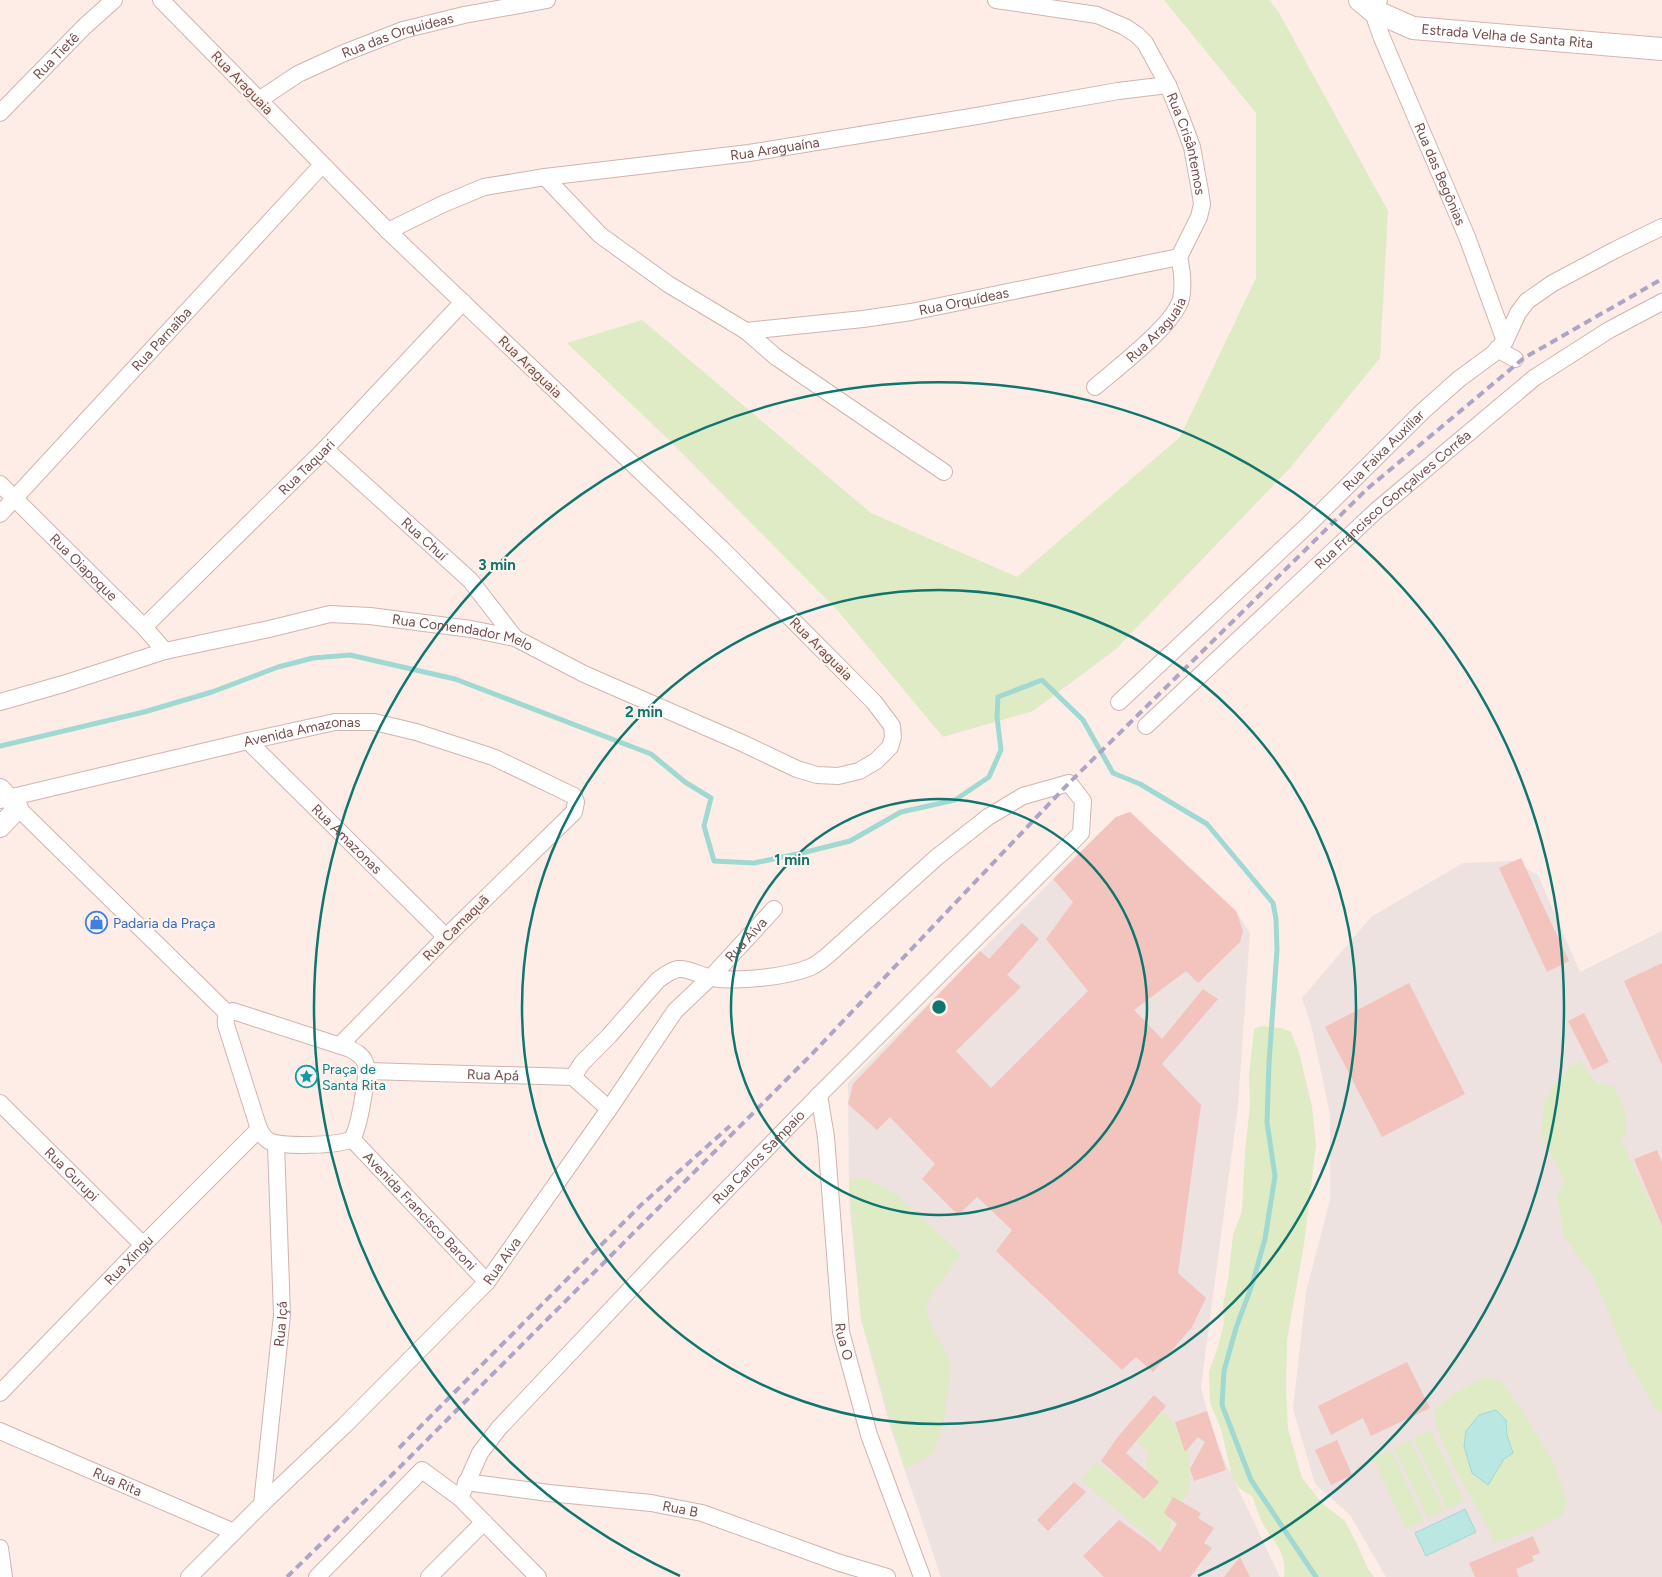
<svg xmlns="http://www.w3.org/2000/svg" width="1662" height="1577" font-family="Figtree,sans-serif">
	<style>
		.industrial { fill: #ede2e0 }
		.green { fill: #dfebc4 }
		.water { fill: #bae7e1; stroke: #a0d9d2 }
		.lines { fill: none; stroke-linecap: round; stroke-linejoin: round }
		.stream { stroke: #a0d9d2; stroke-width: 5 }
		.building { fill: #f3c3bd }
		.minor-casing { stroke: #d1b4ae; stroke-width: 18 }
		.tertiary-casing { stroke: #d1b4ae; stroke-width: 22 }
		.secondary-casing { stroke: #d7b4ae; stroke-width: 24 }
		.minor { stroke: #fff; stroke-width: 16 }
		.tertiary { stroke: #fff; stroke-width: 20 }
		.secondary { stroke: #fff; stroke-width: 22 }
		.rail { stroke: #ada4c7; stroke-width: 4; stroke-dasharray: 8 5; stroke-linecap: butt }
		.ring { fill: none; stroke: #0f766e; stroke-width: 2.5 }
		.labels { text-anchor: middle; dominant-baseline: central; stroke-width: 4; stroke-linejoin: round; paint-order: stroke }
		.street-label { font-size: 14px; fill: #774d4a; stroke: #fff3ed }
		.shop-label { font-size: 14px; fill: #366cbe; stroke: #fff3ed; text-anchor: start }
		.culture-label { font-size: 14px; fill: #0d838f; stroke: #fff3ed; text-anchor: start }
		.centre { fill: #0f766e; stroke: #fff3ed; stroke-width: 2.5 }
		.ring-label { font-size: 15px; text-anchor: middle; font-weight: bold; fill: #0f766e; stroke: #fff3ed; stroke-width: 4; stroke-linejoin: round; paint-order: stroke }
	</style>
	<rect width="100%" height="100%" fill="#fdede6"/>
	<g class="industrial">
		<path d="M1130 812 1236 911 1250 933 1238 1106 1201 1387 1214 1438 1280 1577H941L890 1426 861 1319 849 1200 848 1083 1116 817Z"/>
		<path d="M1512 861 1538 875 1580 972 1662 931V1577H1386L1350 1515 1315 1484 1293 1409 1306 1292 1330 1200V1115L1312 1029 1302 998 1371 917 1463 863Z"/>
	</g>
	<g class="green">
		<path d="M1164 0H1269L1278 11 1388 211 1380 358 1290 468 1115 650 1033 711 943 737 839 612 667 438 567 343 642 320 871 513 1017 577 1180 437 1256 278V113Z"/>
		<path d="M1261 1026 1281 1028 1291 1032 1299 1052 1312 1107 1316 1145 1304 1244 1287 1340 1286 1389 1288 1429 1302 1478 1323 1504 1345 1521 1356 1542 1368 1569 1374 1577H1284C1287 1552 1276 1546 1264 1526 1259 1517 1256 1506 1252 1496L1240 1489 1232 1477 1221 1429 1210 1403 1209 1371 1217 1350 1224 1323 1223 1305 1228 1280 1233 1235 1242 1211 1245 1150 1250 1106 1249 1076 1254 1029Z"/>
		<path d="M1580 1061 1589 1074H1591L1595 1083 1614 1086 1625 1112 1627 1135 1621 1139 1662 1229V1415L1656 1410 1629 1363 1595 1279 1564 1236 1557 1196 1565 1180 1541 1135 1544 1103 1556 1082 1564 1080 1563 1077 1569 1067Z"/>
		<path d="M865 1178 894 1193 961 1254 926 1303 929 1321 951 1364 945 1415 934 1453 905 1470 861 1319 849 1180Z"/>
		<path d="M1484 1378 1501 1381 1522 1410 1554 1464 1567 1501 1563 1515 1541 1527 1495 1543 1481 1514 1457 1474 1436 1425 1435 1409 1451 1395Z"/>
		<path d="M1142 1410 1165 1414 1189 1441V1490L1171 1519 1170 1543 1162 1548 1082 1481 1096 1461 1112 1475 1146 1489 1147 1452 1130 1433Z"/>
		<path d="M1431 1430 1464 1501 1447 1509 1414 1438Z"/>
		<path d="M1410 1440 1444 1510 1428 1518 1394 1448Z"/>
		<path d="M1391 1450 1424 1521 1406 1529 1373 1458Z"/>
	</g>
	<g class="water">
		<path d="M1496 1410 1506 1420 1507 1435 1513 1453 1504 1459 1488 1485 1472 1473 1464 1446 1466 1431 1479 1415Z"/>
		<path d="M1465 1509 1476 1532 1426 1556 1415 1533Z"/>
	</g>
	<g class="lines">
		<path class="stream" d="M0 746 144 712 212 692 278 667 313 658 350 655 455 679 651 754 685 782 711 798 704 826 714 861 754 863 802 853 850 841 901 812 955 800 989 777 1001 750 997 717 998 697 1042 680 1083 720 1113 773 1140 784 1207 824 1273 903 1276 919 1277 950 1269 1063 1267 1122 1275 1176 1265 1239 1252 1285 1236 1328 1224 1371 1222 1405 1251 1480 1316 1577"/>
	</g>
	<g class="building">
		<path d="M1130 812 1236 911 1243 931 1240 942 1198 983 1186 971 1134 1010 1162 1039 1203 989 1218 999 1162 1064 1201 1105 1178 1273 1206 1298 1192 1327 1153 1372 1136 1357 1122 1370 996 1251 1012 1230 977 1197 958 1215 922 1179 935 1164 890 1117 877 1130 848 1104 853 1084 980 951 989 959 1022 923 1039 939 1007 975 1021 987 956 1051 991 1088 1088 991 1046 939 1073 902 1053 879 1116 817Z"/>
		<path d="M1521 858 1569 961 1547 972 1499 868Z"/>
		<path d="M1662 963V1065L1624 981Z"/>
		<path d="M1409 983 1465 1094 1382 1137 1325 1027Z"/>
		<path d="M1584 1013 1609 1062 1593 1070 1568 1021Z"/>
		<path d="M1657 1150 1662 1163V1226L1634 1159Z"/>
		<path d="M1407 1362 1430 1408 1371 1436 1363 1418 1331 1435 1318 1406Z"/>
		<path d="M1154 1395 1166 1406 1126 1453 1159 1482 1144 1499 1101 1461 1117 1438Z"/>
		<path d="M1207 1411 1226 1470 1194 1481 1190 1469 1205 1442 1198 1437 1185 1452 1175 1422Z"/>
		<path d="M1337 1440 1352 1475 1331 1485 1315 1450Z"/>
		<path d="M1074 1482 1086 1492 1048 1531 1037 1520Z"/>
		<path d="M1173 1497 1201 1513 1198 1518 1214 1528 1204 1543 1212 1548 1190 1577H1104L1083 1556 1119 1520 1152 1544 1160 1552 1177 1524 1164 1513Z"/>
		<path d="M1533 1536 1540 1553 1532 1556 1534 1561 1516 1569 1519 1577H1475L1469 1563Z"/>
		<path d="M1240 1557 1250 1577H1224Z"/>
	</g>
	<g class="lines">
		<defs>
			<g id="minor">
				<path id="s1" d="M996 0 1097 15 1125 27 1137 35 1145 43 1168 85 1182 120 1192 147 1200 191 1202 204 1199 217 1179 257"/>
				<path id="s2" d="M1379 0 1372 10 1382 38 1467 237 1505 341"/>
				<path id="s3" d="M259 100 298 74 344 53 403 30 464 15 547 0"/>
				<path id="s4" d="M0 113 85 26 114 0"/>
				<path d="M545 177 600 235 668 284 746 331 776 357 944 472"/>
				<path id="s5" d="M388 231 443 204 484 187 545 177 749 153 977 116 1118 91 1168 85"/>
				<path id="s6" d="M746 331 863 319 911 312 1179 257"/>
				<path d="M1497 349 1515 359"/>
				<path id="s7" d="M1095 387C1117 368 1174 325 1181 299 1184 285 1182 270 1179 257"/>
				<path id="s8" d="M325 449 470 580 515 638"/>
				<path id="s9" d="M0 484 144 627 165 651"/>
				<path id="s10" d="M0 514 322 165"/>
				<path id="s11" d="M144 627 325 449 463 302"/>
				<path id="s12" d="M0 702 63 684 165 651 269 629 330 614 370 616 471 629 515 638 584 674 740 742 797 769 817 775 838 776 859 771 876 761 890 747 893 737 892 726 874 702 724 551 388 231 161 0"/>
				<path id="s13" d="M1119 702 1309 524 1423 411 1459 379 1493 354 1505 341 1518 313 1527 301 1553 283 1615 250 1662 227"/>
				<path id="s14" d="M1146 726 1377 510 1534 378 1609 330 1662 302"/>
				<path id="s15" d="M248 741 446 937"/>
				<path id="s16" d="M0 800 248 741 335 722H374L416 732 493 757 574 796 576 802 574 812 446 937 340 1045"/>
				<path d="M18 808 228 1014"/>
				<path d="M233 1011 350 1049C356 1052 362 1055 365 1062 369 1074 359 1128 352 1139 338 1146 282 1147 269 1141 264 1138 262 1134 259 1129L226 1025C225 1018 226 1015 233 1011Z"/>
				<path id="s17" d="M367 1071 573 1077 609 1109"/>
				<path id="s18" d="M819 1095 826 1137 841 1332 869 1435 922 1577"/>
				<path id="s19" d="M0 1103 143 1245"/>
				<path id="s20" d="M352 1139 487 1282"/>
				<path id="s21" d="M0 1393 143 1245 259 1129"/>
				<path id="s22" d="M0 1431 234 1532"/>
				<path id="s23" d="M466 1482 549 1493 651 1503 702 1513 840 1563 887 1577"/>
				<path id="s24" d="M460 1498 480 1453 499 1428 658 1260 819 1095 1081 833 1083 801 1069 783 1023 796 988 817 937 857 827 956C822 960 817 964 811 967 787 977 738 982 712 978 700 976 690 968 678 969 671 970 664 976 658 980L609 1036 582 1063 573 1077"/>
				<path id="s25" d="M262 1504 282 1315 276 1144"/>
				<path d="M0 1548 4 1577"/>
				<path id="s26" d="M189 1577 262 1504 345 1425 487 1282 609 1109 675 1011 715 973 774 909"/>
				<path d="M317 1577 422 1470 460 1498 538 1577"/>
				<path d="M429 1577 484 1522"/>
			</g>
			<path id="tertiary" d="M0 789 18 808 0 827"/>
			<g id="secondary">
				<path id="s27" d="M1360 0 1372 10 1413 28 1662 49"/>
			</g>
		</defs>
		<use href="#minor" class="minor-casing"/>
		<use href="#tertiary" class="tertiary-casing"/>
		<use href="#secondary" class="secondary-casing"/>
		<use href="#minor" class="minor"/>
		<use href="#tertiary" class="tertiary"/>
		<use href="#secondary" class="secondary"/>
		<g class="rail">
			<path d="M399 1448 641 1205 730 1126"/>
			<path d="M287 1577 404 1463 811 1055 1069 783 1367 489 1524 358 1662 279"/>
		</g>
	</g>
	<g class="ring">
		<circle cx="939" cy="1007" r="208"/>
		<circle cx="939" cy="1007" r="417"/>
		<path d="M680 1576A625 625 0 1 1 1198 1576"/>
	</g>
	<defs>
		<symbol id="shop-ring" viewBox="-11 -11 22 22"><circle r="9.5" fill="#fff3ed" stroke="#3f7fe0" stroke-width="1.5"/><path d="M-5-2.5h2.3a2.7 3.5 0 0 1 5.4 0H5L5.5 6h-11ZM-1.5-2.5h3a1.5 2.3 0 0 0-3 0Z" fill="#3f7fe0"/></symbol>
		<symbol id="sight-ring" viewBox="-11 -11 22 22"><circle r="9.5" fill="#fff3ed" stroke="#0f9aa8" stroke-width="1.5"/><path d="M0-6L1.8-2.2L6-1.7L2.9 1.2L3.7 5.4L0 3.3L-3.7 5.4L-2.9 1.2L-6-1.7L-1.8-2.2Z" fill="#0f9aa8"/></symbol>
	</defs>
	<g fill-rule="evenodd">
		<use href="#shop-ring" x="84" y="910" width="25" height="25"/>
		<use href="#sight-ring" x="294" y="1064" width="25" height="25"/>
	</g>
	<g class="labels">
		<g class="street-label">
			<text stroke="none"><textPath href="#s3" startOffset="154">Rua das Orquideas</textPath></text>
			<text stroke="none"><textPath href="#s27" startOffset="155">Estrada Velha de Santa Rita</textPath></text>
			<text stroke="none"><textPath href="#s4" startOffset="80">Rua Tietê</textPath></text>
			<text transform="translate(242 83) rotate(46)">Rua Araguaia</text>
			<text stroke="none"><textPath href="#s1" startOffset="268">Rua Crisântemos</textPath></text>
			<text stroke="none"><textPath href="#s5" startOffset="399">Rua Araguaína</textPath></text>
			<text stroke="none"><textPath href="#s2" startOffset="190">Rua das Begônias</textPath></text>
			<text stroke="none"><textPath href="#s6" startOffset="220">Rua Orquídeas</textPath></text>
			<text stroke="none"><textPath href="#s7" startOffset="84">Rua Araguaia</textPath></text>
			<text stroke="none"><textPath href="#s10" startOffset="238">Rua Parnaíba</textPath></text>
			<text transform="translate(530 367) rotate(44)">Rua Araguaia</text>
			<text stroke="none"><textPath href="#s13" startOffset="365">Rua Faixa Auxiliar</textPath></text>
			<text stroke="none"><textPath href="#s11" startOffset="228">Rua Taquari</textPath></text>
			<text stroke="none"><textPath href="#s14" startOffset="335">Rua Francisco Gonçalves Corrêa</textPath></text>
			<text stroke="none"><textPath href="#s8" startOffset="134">Rua Chuí</textPath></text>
			<text stroke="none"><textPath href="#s9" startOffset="118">Rua Oiapoque</textPath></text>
			<text stroke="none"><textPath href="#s12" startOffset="476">Rua Comendador Melo</textPath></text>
			<text transform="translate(821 649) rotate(45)">Rua Araguaia</text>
			<text stroke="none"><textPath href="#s16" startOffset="310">Avenida Amazonas</textPath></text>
			<text stroke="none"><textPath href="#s15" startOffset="139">Rua Amazonas</textPath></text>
			<text transform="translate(456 928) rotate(-45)">Rua Camaquã</text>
			<text stroke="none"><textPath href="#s26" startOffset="850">Rua Aíva</textPath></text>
			<text stroke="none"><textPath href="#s17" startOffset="126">Rua Apá</textPath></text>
			<text stroke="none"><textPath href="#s24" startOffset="456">Rua Carlos Sampaio</textPath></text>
			<text stroke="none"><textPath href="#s19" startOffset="101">Rua Gurupi</textPath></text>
			<text stroke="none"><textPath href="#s20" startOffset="99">Avenida Francisco Baroni</textPath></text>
			<text stroke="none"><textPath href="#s21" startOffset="185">Rua Xingu</textPath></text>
			<text stroke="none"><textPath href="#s26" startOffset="445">Rua Aíva</textPath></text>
			<text stroke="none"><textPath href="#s25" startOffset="181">Rua Içá</textPath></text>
			<text stroke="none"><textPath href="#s18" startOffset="248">Rua O</textPath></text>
			<text stroke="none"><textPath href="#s22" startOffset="128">Rua Rita</textPath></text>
			<text stroke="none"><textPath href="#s23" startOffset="216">Rua B</textPath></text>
		</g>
		<g class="shop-label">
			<text x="113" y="923">Padaria da Praça</text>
		</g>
		<g class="culture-label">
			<text x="322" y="1069">Praça de<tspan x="322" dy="16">Santa Rita</tspan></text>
		</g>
	</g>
	<circle cx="939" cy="1007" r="8" class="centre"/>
	<g class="ring-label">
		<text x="497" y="570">3 min</text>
		<text x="644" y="717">2 min</text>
		<text x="792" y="865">1 min</text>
	</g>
</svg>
